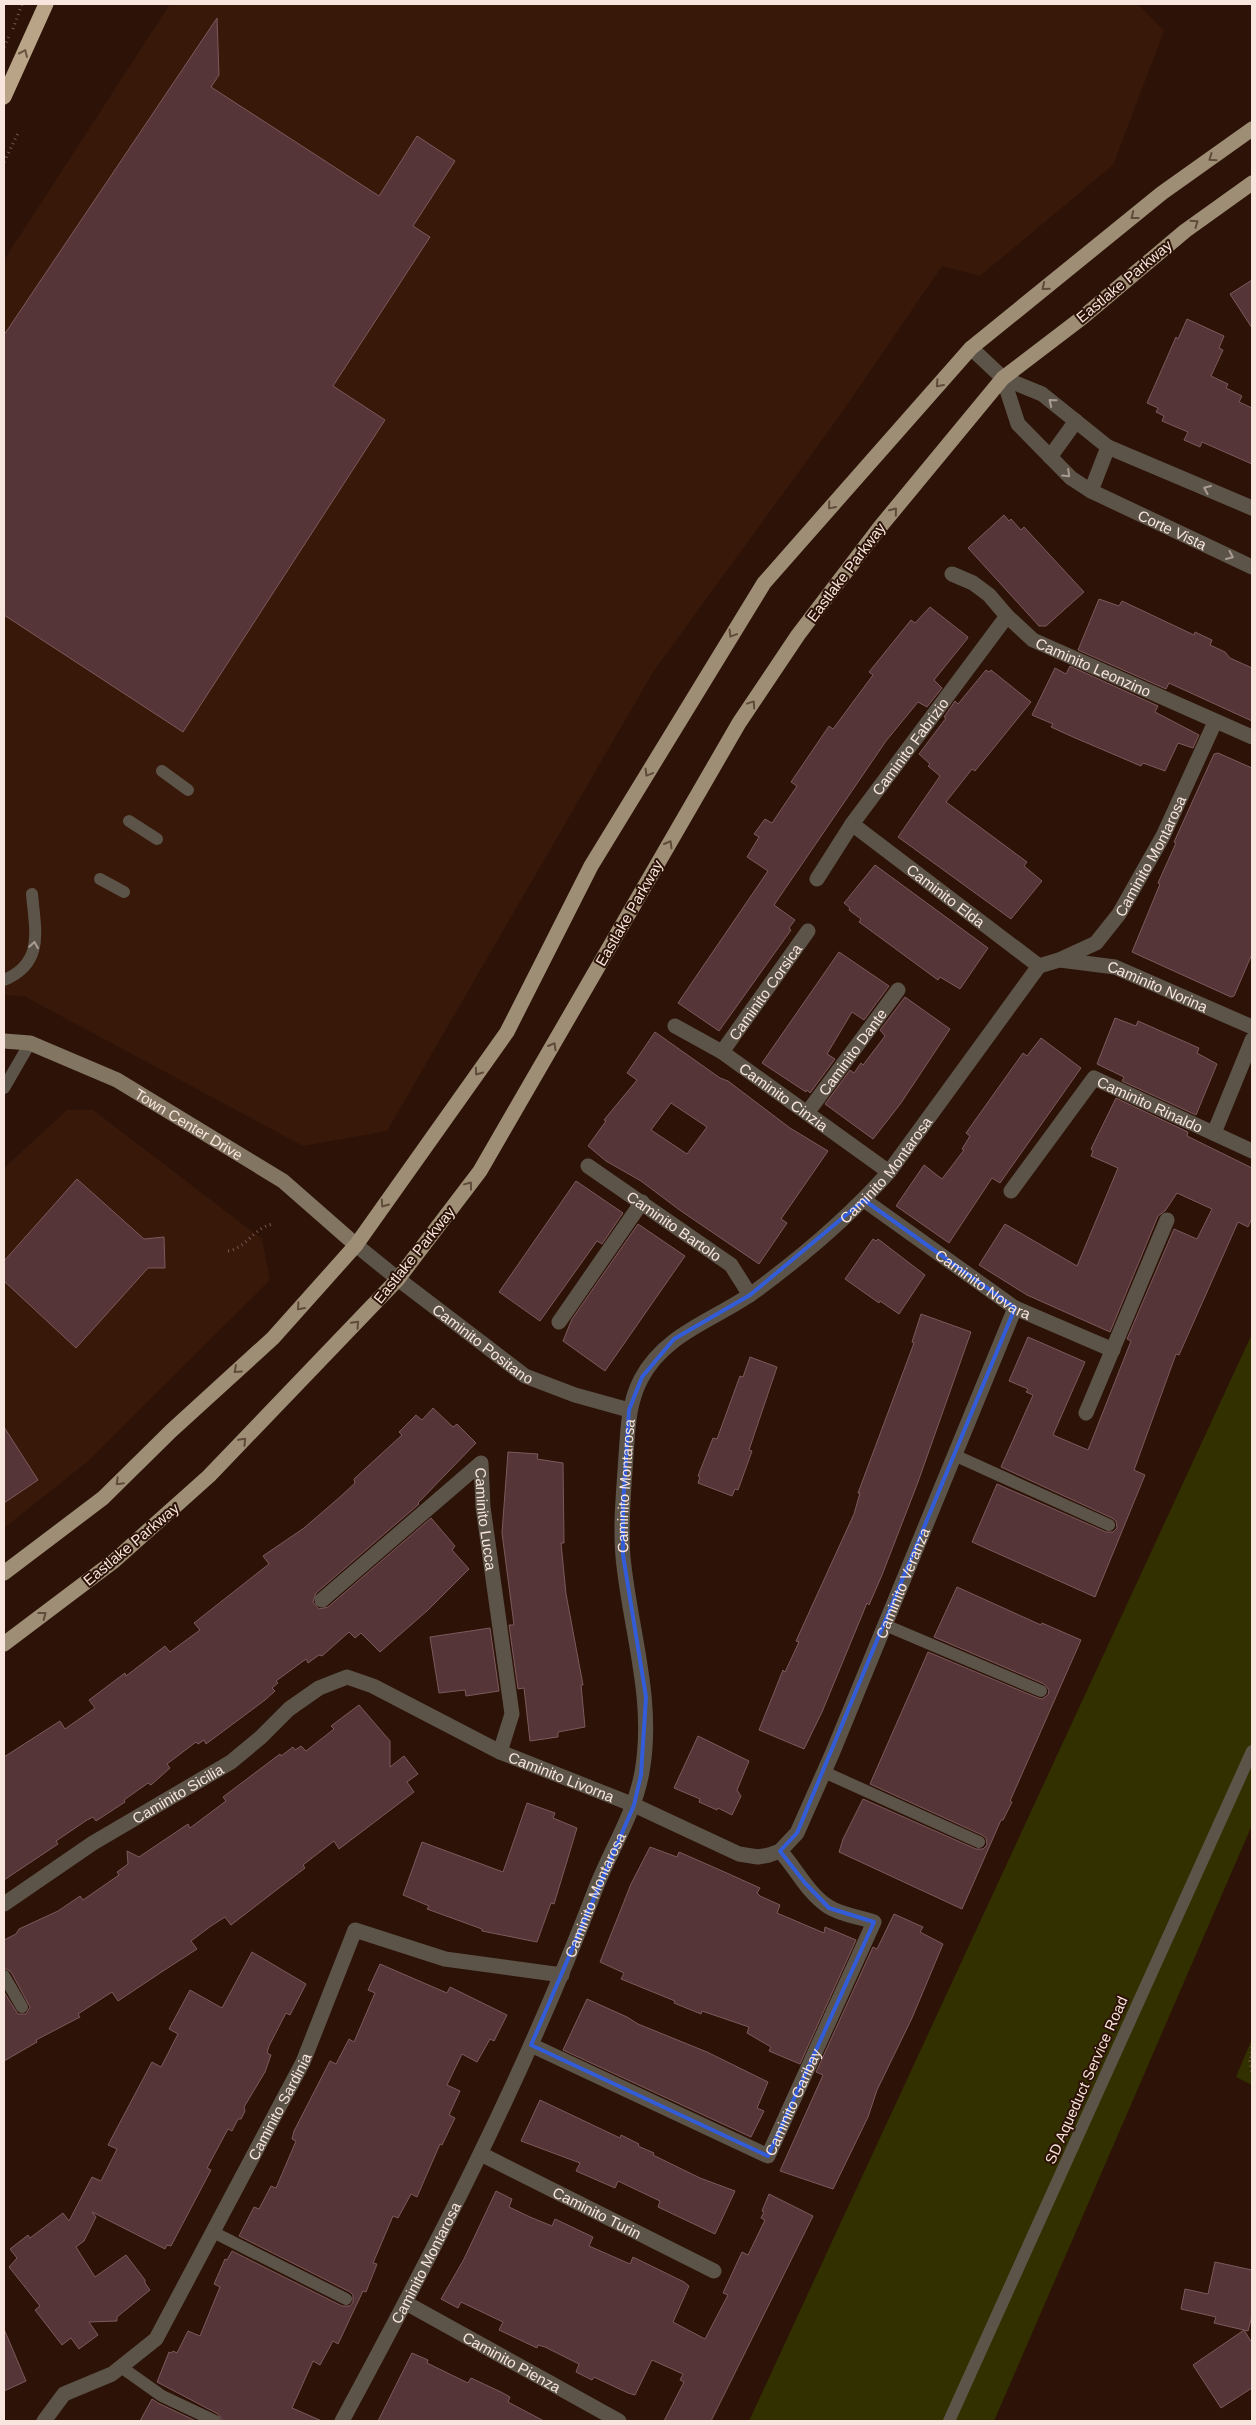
<svg xmlns="http://www.w3.org/2000/svg" width="1256" height="2425" font-family="Helvetica,sans-serif">
	<style>
		.built { fill: #381809 }
		.green { fill: #333000 }
		.building { fill: #563538; stroke: #7c595c; fill-rule: evenodd }
		.lines { fill: none; stroke-linecap: round; stroke-linejoin: round }
		.path { stroke: #735b51; stroke-width: 3; stroke-dasharray: 1 4; stroke-linecap: butt }
		.lane { stroke: #5d5449; stroke-width: 12 }
		.street { stroke: #5d5449; stroke-width: 15 }
		.secondary { stroke: #827562; stroke-width: 15 }
		.primary { stroke: #9f8e76; stroke-width: 15 }
		.highway { stroke: #baa488; stroke-width: 15 }
		.oneway { stroke: #6c5441 }
		.oneway2 { stroke: #604a39 }
		.oneway3 { stroke: #aa9c93 }
		.marked { fill: none; stroke: #335dd8; stroke-width: 4; stroke-linejoin: round }
		.labels { text-anchor: middle; dominant-baseline: central; stroke-width: 4; stroke-linejoin: round; paint-order: stroke }
		.street-label { font-size: 15px; fill: #f8e5dd; stroke: #2d1307 }
	</style>
	<rect width="100%" height="100%" fill="#2d1307"/>
	<g class="built">
		<path d="M170 4H1138L1164 31 1113 165 980 276 942 266 838 418 653 672 387 1131 303 1146 24 996 4 995V260Z"/>
		<path d="M67 1110H93L262 1239 270 1280 87 1462 4 1528V1168Z"/>
	</g>
	<g class="green">
		<path d="M1252 1334V1825L994 2421H749Z"/>
		<path d="M1252 2039V2085L1236 2077Z"/>
	</g>
	<g class="building">
		<path d="M217 18 219 75 211 87 379 196 417 136 455 161 413 226 430 237 333 386 385 420 183 732 4 615V335Z"/>
		<path d="M1252 280V328L1230 294Z"/>
		<path d="M1187 319 1224 336 1219 348 1223 350 1211 376 1228 384 1226 388 1242 396 1239 402 1252 408V464L1202 442 1200 447 1184 440 1188 432 1162 421 1164 416 1156 412 1158 408 1147 403 1176 337 1178 339Z"/>
		<path d="M1004 515 1009 521 1011 519 1021 530 1024 527 1084 592 1046 626H1039L968 548Z"/>
		<path d="M1099 599 1119 606 1122 601 1194 635 1195 632 1212 640 1210 645 1225 652 1230 658 1252 668V721L1169 683 1166 689 1078 650Z"/>
		<path d="M930 607 968 637 967 639 934 680 942 688 927 707 918 702 886 741 774 905 795 920 789 928 791 930 719 1031 678 1003 768 871 747 857 759 837 754 834 765 819 772 823 797 786 791 782 829 726 833 729 873 675 869 672 911 620 915 623Z"/>
		<path d="M1070 666 1158 706 1155 712 1199 735 1193 748 1178 743 1165 771 1143 763 1141 766 1073 737 1051 727 1053 724 1032 715 1055 668 1066 674Z"/>
		<path d="M986 670 989 672 991 670 1031 702 975 771 972 769 946 802 1027 862 1024 866 1042 881 1011 919 898 837 940 776 928 766 930 764 919 754 946 718 944 717 955 701 958 704Z"/>
		<path d="M1218 753 1252 768V954L1234 996 1231 997 1132 952 1160 884 1158 883 1176 843 1174 842 1214 754Z"/>
		<path d="M875 865 988 948 960 989 940 977 938 980 859 922 861 919 849 910 850 908 844 903Z"/>
		<path d="M839 952 889 986 864 1020 852 1012 827 1054 835 1059 810 1093 807 1090 806 1092 762 1063Z"/>
		<path d="M905 997 950 1029 901 1103 873 1139 825 1104 850 1070 854 1073 861 1063 863 1065 885 1036 880 1030Z"/>
		<path d="M1115 1018 1136 1026 1138 1021 1199 1048 1197 1053 1217 1064 1196 1115 1122 1081 1124 1077 1097 1064Z"/>
		<path d="M655 1032 720 1078 728 1081 790 1128 828 1151 781 1219 787 1223 759 1264 681 1211 641 1181 606 1161 588 1146 606 1121 604 1120 637 1080 627 1073ZM671 1103 707 1127 687 1154 651 1130Z"/>
		<path d="M1041 1038 1081 1068 1000 1183 992 1178 949 1243 896 1206 924 1165 942 1179 964 1150 962 1149 970 1136 966 1133 976 1119 1023 1053 1027 1056Z"/>
		<path d="M1116 1098 1188 1132 1187 1136 1252 1168V1218L1248 1227 1238 1222 1179 1355 1176 1354 1134 1470 1145 1475 1095 1597 972 1542 997 1484 1106 1532H1113L1117 1528 1116 1521 1112 1518 1001 1467 1033 1395 1026 1392 1028 1389 1009 1381 1028 1337 1085 1362 1053 1435 1088 1450 1131 1341 1127 1339 1174 1229 1197 1239 1212 1209 1177 1193 1165 1211 1158 1216 1110 1332 1027 1295 979 1265 1005 1224 1077 1266 1118 1168 1091 1156 1093 1151 1091 1149Z"/>
		<path d="M77 1179 144 1239 164 1237 165 1268H148L76 1348 4 1281V1261Z"/>
		<path d="M576 1181 623 1213 602 1244 597 1241 540 1321 499 1292Z"/>
		<path d="M638 1224 685 1256 605 1371 563 1341 572 1319Z"/>
		<path d="M873 1239 876 1241 878 1239 925 1275 899 1314 880 1301 879 1303 845 1279Z"/>
		<path d="M921 1314 971 1332 918 1482 882 1575 869 1605 867 1603 822 1712 804 1749 759 1730 783 1670 785 1672 799 1642 796 1641 854 1514 860 1493H858L914 1343 912 1342Z"/>
		<path d="M750 1357 777 1367 749 1450 752 1451 738 1490 735 1489 732 1496 698 1483 700 1477 698 1476 713 1438 717 1439 740 1376 743 1377Z"/>
		<path d="M433 1408 453 1427 457 1424 476 1443 418 1503 419 1504 316 1593 313 1602 319 1609 328 1607 431 1518 455 1546 452 1550 469 1569 428 1610 380 1652 361 1633 355 1638 349 1632 322 1656 319 1655 308 1663 306 1659 276 1681 278 1683 272 1688 275 1691 265 1700 206 1744 204 1740 198 1744 196 1742 167 1764 170 1768 151 1785 148 1783 124 1800 125 1802 96 1821 93 1817 87 1820 56 1841 58 1844 4 1880V1757L60 1721 65 1729 95 1708 89 1700 125 1673 126 1676 165 1646 170 1652 200 1630 194 1623 269 1564 263 1556 304 1528 340 1497 355 1483 354 1479 402 1435 399 1432 416 1415 422 1420Z"/>
		<path d="M4 1427 38 1480 4 1503Z"/>
		<path d="M508 1452 538 1454 537 1459 563 1463 564 1543H561L566 1594 583 1685H581L585 1727 558 1732V1737L530 1741 524 1688 518 1689 509 1625H514L502 1533Z"/>
		<path d="M957 1587 1041 1625 1042 1623 1081 1640 1010 1801 1012 1802 1003 1820H1001L962 1909 839 1852 843 1839 863 1799 976 1849H983L987 1845 986 1838 982 1835 870 1784 928 1652 1038 1698 1042 1699 1048 1695 1049 1690 1044 1684 934 1637Z"/>
		<path d="M490 1628 499 1691 466 1696 465 1690 439 1693 430 1637Z"/>
		<path d="M359 1705 390 1741V1767L404 1756 418 1774 407 1782 414 1792 339 1849 334 1841 303 1865 305 1868 231 1925 225 1917 211 1926 191 1941 197 1949 163 1971 118 2001 112 1992 78 2014 80 2017 36 2040 37 2042 4 2061V1992L18 2014H26L30 2007 11 1972 4 1968V1940L16 1934 19 1929 58 1911 80 1896 83 1900 119 1875 117 1872 128 1864 127 1851 139 1857 188 1824 190 1828 226 1801 223 1797 280 1754 281 1756 293 1747 295 1750 301 1746 306 1751 334 1729 331 1726Z"/>
		<path d="M698 1736 749 1761 737 1790 741 1796 732 1815 718 1808 717 1810 699 1802 700 1799 674 1788Z"/>
		<path d="M527 1803 555 1813 553 1818 577 1828 554 1904 551 1903 537 1942 482 1931V1929L427 1909 429 1906 403 1895 422 1842 503 1872Z"/>
		<path d="M650 1847 677 1857 679 1852 720 1870 760 1888 757 1893 760 1896 780 1905 777 1913 824 1933 825 1927 856 1940 800 2064 769 2051 771 2047 747 2033 749 2027 702 2011 701 2014 674 2003 675 2001 621 1979 624 1973 600 1962 631 1884Z"/>
		<path d="M894 1914 923 1927 920 1932 943 1944 912 2018 877 2090 868 2117 833 2189 780 2171 823 2075 816 2072 873 1947 877 1949Z"/>
		<path d="M252 1952 306 1984 290 2015 286 2013 269 2046 267 2053 271 2055 265 2072 244 2107 245 2111 241 2119H238L232 2131 228 2129 207 2168 211 2170 171 2246 167 2245 165 2249 92 2212 96 2217 84 2241 76 2247 95 2277 126 2255 145 2280V2283L150 2290 117 2317V2321L89 2322 98 2335 79 2349 71 2338 62 2345 35 2310 40 2306 9 2267 17 2258 10 2249 28 2235 30 2238 63 2213 69 2221 92 2177 101 2181 117 2149 108 2145 152 2062 161 2067 178 2034 169 2029 190 1990 222 2008Z"/>
		<path d="M380 1964 447 1993 450 1987 507 2015 494 2041 490 2039 477 2062 462 2054 447 2085 460 2091 449 2115 455 2118 442 2145 440 2144 417 2197 411 2194 398 2218 393 2216 373 2263 377 2264 366 2292 363 2291 338 2344 333 2341 320 2365 313 2361 292 2408 322 2421H223L218 2414 157 2382 169 2352 171 2353 173 2351 177 2353 188 2331 200 2336 220 2287 214 2284 225 2259 227 2260 232 2251 342 2306H350L353 2302V2295L350 2292 239 2236 254 2207 259 2209 271 2186 276 2188 296 2141 292 2139 294 2131 330 2061 336 2064 349 2039 354 2042 375 1993 368 1990Z"/>
		<path d="M587 1999 627 2017 638 2024 707 2052 768 2082 757 2108 764 2111 751 2137 563 2050Z"/>
		<path d="M540 2100 620 2138 621 2135 639 2144 638 2146 654 2153 653 2155 700 2178 735 2191 715 2234 658 2207 660 2201 618 2181 615 2188 576 2171 580 2163 521 2141Z"/>
		<path d="M496 2191 512 2199 509 2207 530 2217 552 2226 555 2219 593 2237 589 2246 630 2264 633 2257 684 2282 689 2286 673 2322 705 2339 728 2295 723 2293 742 2252 748 2255 765 2220 761 2218 764 2212 762 2211 769 2194 813 2216 711 2421H664L684 2382 680 2380 683 2374 652 2360 635 2395 628 2393 594 2377 592 2380 576 2372 579 2364 545 2347 538 2345 537 2348 499 2330 503 2322 461 2302 458 2308 441 2299 464 2259Z"/>
		<path d="M1215 2262 1252 2270V2316L1248 2331 1214 2323 1216 2317 1181 2309 1185 2289 1208 2294Z"/>
		<path d="M4 2329 26 2381 4 2391Z"/>
		<path d="M1244 2330 1252 2343V2388L1221 2408 1193 2365Z"/>
		<path d="M412 2353 428 2360 427 2363 468 2383 471 2378 501 2392 510 2397 508 2402 544 2421H378Z"/>
		<path d="M152 2399 158 2403 196 2421H140Z"/>
	</g>
	<g class="lines">
		<g class="path">
			<path d="M13 29 22 4"/>
			<path d="M4 47 10 34"/>
			<path d="M4 162 18 133"/>
			<path d="M228 1251C247 1248 254 1227 273 1224"/>
			<path d="M1252 2056 1250 2061 1252 2074"/>
			<path d="M1251 2058 1252 2045"/>
		</g>
		<g class="lane">
			<path d="M162 771 188 790"/>
			<path d="M129 821 157 839"/>
			<path d="M100 879 124 892"/>
			<path d="M4 980C45 963 35 930 32 894"/>
			<path d="M4 1088 30 1043"/>
			<path d="M954 1455 1109 1525"/>
			<path d="M885 1625 1041 1691"/>
			<path d="M824 1772 979 1842"/>
			<path d="M4 1976 22 2007"/>
			<path d="M213 2232 346 2299"/>
			<path d="M121 2367 162 2396 215 2421"/>
			<path d="M949 2421 1252 1751"/>
		</g>
		<g class="street">
			<path d="M971 348 1003 378 1042 394 1108 447 1252 508"/>
			<path id="s1" d="M1003 378 1018 424 1071 478 1091 491 1252 567"/>
			<path d="M1050 457 1076 421"/>
			<path d="M1091 491 1108 447"/>
			<path id="s2" d="M952 574 973 583 989 595 1007 616 1033 640 1252 737"/>
			<path id="s3" d="M852 824 1039 966"/>
			<path id="s4" d="M817 879 852 824 1007 616"/>
			<path id="s5" d="M1060 960 1115 967 1252 1027"/>
			<path id="s6" d="M675 1026 722 1052 889 1172"/>
			<path id="s7" d="M722 1052 808 931"/>
			<path id="s8" d="M807 1113 898 990"/>
			<path d="M1214 1133 1252 1040"/>
			<path id="s9" d="M588 1166 731 1265 750 1295"/>
			<path id="s10" d="M1011 1191 1094 1078 1252 1151"/>
			<path id="s11" d="M864 1200 1015 1308 1113 1350"/>
			<path id="s12" d="M356 1245 398 1279 525 1376 575 1395 629 1410"/>
			<path d="M559 1322 642 1202"/>
			<path d="M1086 1413 1167 1220"/>
			<path id="s13" d="M322 1600 481 1463 483 1507 512 1714 500 1752"/>
			<path id="s14" d="M4 1904 93 1843 231 1762 261 1737 289 1709 319 1688 347 1677 373 1686 500 1752 634 1805 739 1854 758 1857 769 1855 780 1851 797 1833 832 1754 1015 1308"/>
			<path id="s15" d="M531 2045 768 2156 874 1922C861 1917 841 1915 829 1907 808 1894 796 1868 780 1851"/>
			<path id="s16" d="M481 2154 714 2271"/>
			<path id="s17" d="M406 2303 619 2421"/>
			<path id="s18" d="M44 2421 64 2394 112 2374 156 2339 303 2062 355 1930 445 1959 562 1975"/>
			<path id="s19" d="M342 2421C435 2249 524 2076 594 1893 609 1852 634 1816 642 1772 655 1699 630 1630 623 1557 620 1524 624 1489 626 1456 628 1429 628 1404 641 1379 665 1333 715 1320 754 1292 803 1256 849 1217 889 1172L1039 966 1059 960 1096 943 1119 914 1163 836 1215 722"/>
		</g>
		<path class="secondary" id="s20" d="M4 1041 30 1043 117 1080 283 1181 356 1245"/>
		<g class="primary">
			<path d="M4 1573 103 1498 171 1431 273 1338 356 1245 507 1032 591 866 764 583 971 348 1162 193 1252 129"/>
			<path d="M4 1644 114 1561 209 1476 398 1279 480 1171 739 723 798 635 880 527 1003 378 1083 317 1185 231 1252 183"/>
		</g>
		<path class="highway" d="M4 97 46 4"/>
	</g>
	<defs><path id="oneway-chevron" d="M-2-3.5L2.5 0L-2 3.5" fill="none" stroke-width="1.6" stroke-linecap="round" stroke-linejoin="round" transform="scale(1.25)"/></defs>
	<use class="oneway" href="#oneway-chevron" transform="translate(24 53) rotate(-66)"/>
	<g class="oneway2">
		<use href="#oneway-chevron" transform="translate(1212 158) rotate(145)"/>
		<use href="#oneway-chevron" transform="translate(1134 216) rotate(142)"/>
		<use href="#oneway-chevron" transform="translate(1195 223) rotate(-35)"/>
		<use href="#oneway-chevron" transform="translate(1045 287) rotate(141)"/>
		<use href="#oneway-chevron" transform="translate(939 384) rotate(132)"/>
		<use href="#oneway-chevron" transform="translate(831 506) rotate(131)"/>
		<use href="#oneway-chevron" transform="translate(894 511) rotate(-51)"/>
		<use href="#oneway-chevron" transform="translate(732 634) rotate(121)"/>
		<use href="#oneway-chevron" transform="translate(752 704) rotate(-56)"/>
		<use href="#oneway-chevron" transform="translate(648 773) rotate(121)"/>
		<use href="#oneway-chevron" transform="translate(669 844) rotate(-60)"/>
		<use href="#oneway-chevron" transform="translate(553 1046) rotate(-60)"/>
		<use href="#oneway-chevron" transform="translate(478 1072) rotate(125)"/>
		<use href="#oneway-chevron" transform="translate(469 1185) rotate(-53)"/>
		<use href="#oneway-chevron" transform="translate(384 1204) rotate(125)"/>
		<use href="#oneway-chevron" transform="translate(300 1307) rotate(132)"/>
		<use href="#oneway-chevron" transform="translate(356 1324) rotate(-47)"/>
		<use href="#oneway-chevron" transform="translate(237 1370) rotate(138)"/>
		<use href="#oneway-chevron" transform="translate(243 1441) rotate(-46)"/>
		<use href="#oneway-chevron" transform="translate(119 1482) rotate(135)"/>
		<use href="#oneway-chevron" transform="translate(43 1615) rotate(-37)"/>
	</g>
	<g class="oneway3">
		<use href="#oneway-chevron" transform="translate(1052 402) rotate(-141)"/>
		<use href="#oneway-chevron" transform="translate(1067 474) rotate(43)"/>
		<use href="#oneway-chevron" transform="translate(1207 489) rotate(-157)"/>
		<use href="#oneway-chevron" transform="translate(1230 556) rotate(25)"/>
		<use href="#oneway-chevron" transform="translate(34 945) rotate(-81)"/>
	</g>
	<path class="marked" d="M864 1200 1015 1308 797 1833 780 1851 805 1883 829 1908 874 1922 768 2156 531 2045 634 1805 641 1775 646 1697 623 1555V1506L629 1410 642 1377 674 1339 750 1295Z"/>
	<g class="labels">
		<g class="street-label">
			<text transform="translate(1124 281) rotate(-40)">Eastlake Parkway</text>
			<text stroke="none"><textPath href="#s1" startOffset="238">Corte Vista</textPath></text>
			<text transform="translate(846 572) rotate(-53)">Eastlake Parkway</text>
			<text stroke="none"><textPath href="#s2" startOffset="172">Caminito Leonzino</textPath></text>
			<text stroke="none"><textPath href="#s4" startOffset="162">Caminito Fabrizio</textPath></text>
			<text stroke="none"><textPath href="#s19" startOffset="1858">Caminito Montarosa</textPath></text>
			<text stroke="none"><textPath href="#s3" startOffset="118">Caminito Elda</textPath></text>
			<text transform="translate(629 913) rotate(-60)">Eastlake Parkway</text>
			<text stroke="none"><textPath href="#s5" startOffset="102">Caminito Norina</textPath></text>
			<text stroke="none"><textPath href="#s7" startOffset="74">Caminito Corsica</textPath></text>
			<text stroke="none"><textPath href="#s8" startOffset="76">Caminito Dante</textPath></text>
			<text stroke="none"><textPath href="#s6" startOffset="130">Caminito Cinzia</textPath></text>
			<text stroke="none"><textPath href="#s10" startOffset="202">Caminito Rinaldo</textPath></text>
			<text stroke="none"><textPath href="#s20" startOffset="205">Town Center Drive</textPath></text>
			<text stroke="none"><textPath href="#s19" startOffset="1438">Caminito Montarosa</textPath></text>
			<text stroke="none"><textPath href="#s9" startOffset="105">Caminito Bartolo</textPath></text>
			<text transform="translate(414 1255) rotate(-51)">Eastlake Parkway</text>
			<text stroke="none"><textPath href="#s11" startOffset="146">Caminito Novara</textPath></text>
			<text stroke="none"><textPath href="#s12" startOffset="161">Caminito Positano</textPath></text>
			<text stroke="none"><textPath href="#s19" startOffset="1004">Caminito Montarosa</textPath></text>
			<text stroke="none"><textPath href="#s13" startOffset="266">Caminito Lucca</textPath></text>
			<text transform="translate(131 1544) rotate(-40)">Eastlake Parkway</text>
			<text stroke="none"><textPath href="#s14" startOffset="1182">Caminito Veranza</textPath></text>
			<text stroke="none"><textPath href="#s14" startOffset="650">Caminito Livorna</textPath></text>
			<text stroke="none"><textPath href="#s14" startOffset="206">Caminito Sicilia</textPath></text>
			<text stroke="none"><textPath href="#s19" startOffset="584">Caminito Montarosa</textPath></text>
			<text transform="translate(1086 2080) rotate(-66)">SD Aqueduct Service Road</text>
			<text stroke="none"><textPath href="#s15" startOffset="321">Caminito Garibay</textPath></text>
			<text stroke="none"><textPath href="#s18" startOffset="405">Caminito Sardinia</textPath></text>
			<text stroke="none"><textPath href="#s16" startOffset="130">Caminito Turin</textPath></text>
			<text stroke="none"><textPath href="#s19" startOffset="179">Caminito Montarosa</textPath></text>
			<text stroke="none"><textPath href="#s17" startOffset="121">Caminito Pienza</textPath></text>
		</g>
	</g>
	<rect width="1256" height="2425" fill="none" stroke="#f8e5dd" stroke-width="10"/>
</svg>
